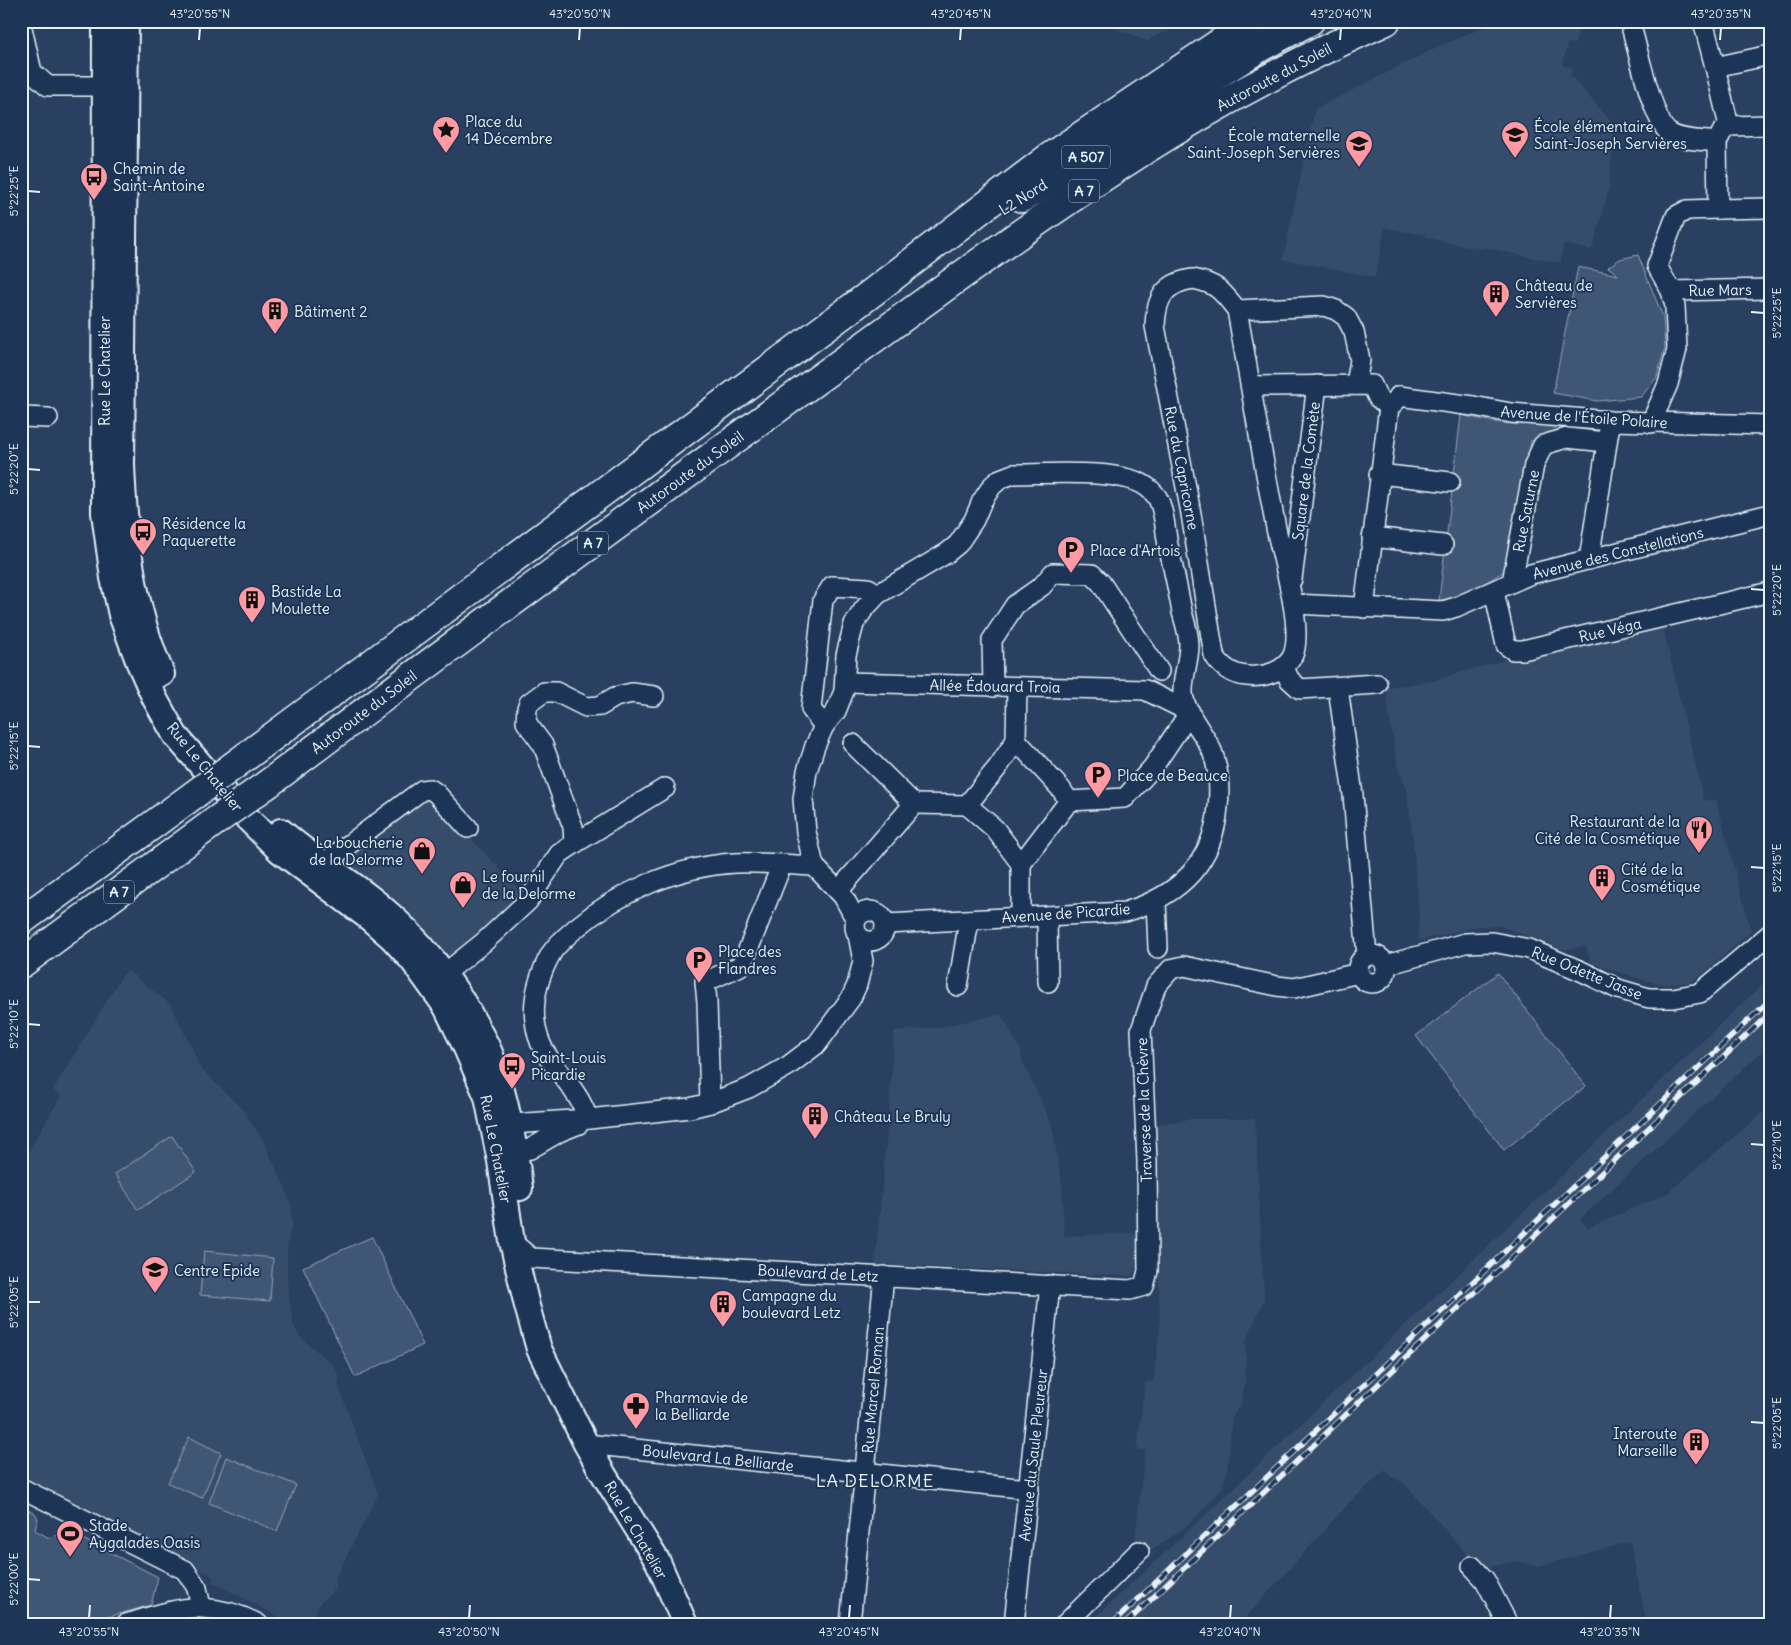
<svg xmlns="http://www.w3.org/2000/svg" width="1791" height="1645" font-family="Delius,sans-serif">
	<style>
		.built { fill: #364d6b }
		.green { fill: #415774; stroke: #94a4b6 }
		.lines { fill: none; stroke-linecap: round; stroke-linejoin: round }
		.minor-casing { stroke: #e8f1f8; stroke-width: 22 }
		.major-casing { stroke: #e8f1f8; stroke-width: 28 }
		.highway-casing { stroke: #e8f1f8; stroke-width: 31 }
		.minor { stroke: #1d3557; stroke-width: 19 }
		.major { stroke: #1d3557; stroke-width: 24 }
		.highway { stroke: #1d3557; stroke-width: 28 }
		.rail-casing { stroke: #e8f1f8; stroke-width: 5.5 }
		.rail { stroke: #1d3557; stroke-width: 4; stroke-dasharray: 11; stroke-linecap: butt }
		.highway-bridge-casing { stroke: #e8f1f8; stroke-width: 31; stroke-linecap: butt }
		.highway-bridge { stroke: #1d3557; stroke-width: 28 }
		.ticks { fill: none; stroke: #e8f1f8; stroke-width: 2 }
		.labels { text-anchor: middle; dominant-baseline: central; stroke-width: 4; stroke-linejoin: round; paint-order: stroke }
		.shield { fill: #1d3557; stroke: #abb9c8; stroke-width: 1 }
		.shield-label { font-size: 14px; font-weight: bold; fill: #e8f1f8 }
		.street-label { font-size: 15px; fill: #e8f1f8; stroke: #1d3557 }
		.poi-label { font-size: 15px; fill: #e8f1f8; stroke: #1d3557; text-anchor: start }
		.quarter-label { font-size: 18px; letter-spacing: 1px; fill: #e8f1f8; stroke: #1d3557 }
		.neatline { fill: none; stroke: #e8f1f8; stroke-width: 2 }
		.ticks-label { font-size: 12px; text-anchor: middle; fill: #e8f1f8 }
	</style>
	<rect width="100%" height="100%" fill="#294061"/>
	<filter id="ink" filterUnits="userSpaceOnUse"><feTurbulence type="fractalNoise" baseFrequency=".02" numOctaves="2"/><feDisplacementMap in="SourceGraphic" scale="10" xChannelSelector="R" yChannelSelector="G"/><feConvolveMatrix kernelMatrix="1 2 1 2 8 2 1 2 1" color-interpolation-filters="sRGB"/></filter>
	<g filter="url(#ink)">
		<g class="built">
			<path d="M1098 21H1183L1147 41Z"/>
			<path d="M1498 21H1572L1578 32 1575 44 1568 43 1562 65 1573 68 1570 78 1572 77 1615 126 1608 193 1592 250 1564 244 1560 263 1482 247V249L1463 246 1426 237V235L1385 228 1375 277 1283 259 1315 109 1440 46Z"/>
			<path d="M1662 624 1704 801 1716 800 1751 931 1702 975 1690 982 1666 985 1647 981 1591 963 1586 946 1563 950 1501 926H1479L1418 941 1419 913 1413 840 1407 791 1398 767 1388 711 1387 694 1384 688 1432 681 1515 657Z"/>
			<path d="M429 794 524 895 451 960 418 921 380 886 340 860Z"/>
			<path d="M128 971 171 1005 192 1048 200 1068 244 1111 263 1141 284 1185 291 1205 292 1222 287 1250V1283L293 1323 299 1336 332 1364 338 1374 340 1381 337 1382 378 1494 336 1577V1589L321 1602 309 1624H292L211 1581 213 1577 209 1574 21 1480V1164L61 1096 53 1090 123 974Z"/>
			<path d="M1770 977V1044L1580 1219 1588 1228 1666 1194 1770 1107V1624H1647L1630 1542 1538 1566 1517 1561 1494 1566H1477L1404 1483 1392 1477 1385 1470 1348 1504 1240 1624H1088L1217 1504Z"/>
			<path d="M1001 1014 1021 1051 1022 1060 1052 1125 1062 1184 1064 1236 1137 1233 1138 1268 1130 1276 875 1264 889 1112 894 1031 936 1028Z"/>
			<path d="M1192 1119H1255L1264 1300 1246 1341 1245 1383 1242 1401 1232 1418 1228 1465 1223 1486 1202 1511 1182 1530 1151 1550 1135 1543 1145 1450 1137 1449 1145 1382H1153L1160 1327 1156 1124Z"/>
		</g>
		<g class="green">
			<path d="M1638 255 1663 317 1665 347 1657 377 1641 397 1597 401 1553 393 1578 267 1618 275 1608 267 1620 259Z"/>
			<path d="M1461 415C1485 420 1510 427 1535 423L1597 429V433L1531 441 1509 568C1487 581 1466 599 1439 600Z"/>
			<path d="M1498 973 1586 1086 1504 1150 1416 1036Z"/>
			<path d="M172 1136 196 1172 138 1210 115 1174Z"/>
			<path d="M372 1237 423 1345 355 1377 303 1267Z"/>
			<path d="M204 1251 273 1258 270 1301 200 1295Z"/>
			<path d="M189 1437 221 1453 202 1498 168 1483Z"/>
			<path d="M226 1457 296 1485 277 1531 209 1503Z"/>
			<path d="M21 1507 35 1513 38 1519 35 1530 49 1538 62 1533H71L158 1577 151 1605 83 1624H21Z"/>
		</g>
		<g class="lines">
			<defs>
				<g id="minor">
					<path d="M1632 21V30C1638 50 1654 126 1671 134 1684 141 1702 140 1717 142"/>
					<path d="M1703 21 1715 67"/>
					<path d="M21 24 32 72 48 86H118"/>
					<path d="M1729 126 1770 125"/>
					<path d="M1718 209 1770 208"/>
					<path d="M1193 279C1218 284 1222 291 1237 310 1250 383 1262 455 1276 528 1282 558 1304 628 1293 655 1286 671 1264 678 1247 676 1233 675 1222 668 1214 655L1190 508 1155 326C1156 299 1164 283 1193 279Z"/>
					<path d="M1671 291 1770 289"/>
					<path d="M1237 310 1324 306 1336 310 1346 317 1354 332 1360 360 1356 385"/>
					<path d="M1251 386 1372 385 1378 398 1389 407"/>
					<path d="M1399 396 1473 406 1511 413 1611 421 1770 425"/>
					<path d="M21 417 48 418"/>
					<path d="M1651 423 1668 384 1677 349 1675 306 1671 291 1657 266 1676 216 1687 210 1718 209 1717 142 1722 132 1729 126 1715 67 1770 55"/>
					<path d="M1379 474 1450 482"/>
					<path d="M1372 537 1443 545"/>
					<path d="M1589 560 1609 430"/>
					<path d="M1292 579 1317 385"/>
					<path d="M1512 582 1534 465 1543 445 1567 438 1606 442"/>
					<path d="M1494 591 1506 645 1513 650H1523L1770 592"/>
					<path d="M1293 604 1443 611 1456 607 1531 574 1770 514"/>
					<path d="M1364 608 1389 407 1395 402 1399 396"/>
					<path d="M1284 667 1289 679 1300 689 1377 684"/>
					<path d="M846 682 1145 690 1190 712 1153 767 1125 798 1069 801"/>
					<path d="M993 687 992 640 1015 605 1042 586 1053 573 1092 574 1101 583 1159 671"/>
					<path d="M1017 687 1016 740 1061 789 1069 801"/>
					<path d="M1339 695 1353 795 1367 956"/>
					<path d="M824 726 811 709 823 600 832 586 868 588 878 594"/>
					<path d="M853 744 914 804"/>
					<path d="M914 804 967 805"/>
					<path d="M967 805 995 829 1021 864V917"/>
					<path d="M967 805 998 767 1016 740"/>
					<path d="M574 844 665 788"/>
					<path d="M324 863 422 790 430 789 436 793 468 828"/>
					<path d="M1021 864 1069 801"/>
					<path d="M814 866 806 832 803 799 807 771 815 746 824 726 836 711 844 691 846 655 854 624 864 609 878 594 947 553 958 544 974 520 982 501 992 486 1000 479 1013 474C1046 474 1121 468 1147 487 1151 490 1157 496 1159 501 1165 515 1165 530 1168 545 1173 567 1178 590 1182 612 1185 623 1189 634 1189 645 1189 661 1182 678 1183 694 1185 713 1204 733 1212 751 1219 769 1220 788 1218 807 1213 864 1178 896 1125 912L886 924"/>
					<path d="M814 866 843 896 856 920"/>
					<path d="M839 890 914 804"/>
					<path d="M1156 901 1158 948"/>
					<circle cx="870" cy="926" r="15"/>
					<path d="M1047 916 1048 982"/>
					<circle cx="1372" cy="969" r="14"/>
					<path d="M1386 965 1465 943 1492 942 1529 949 1581 971 1618 989 1649 998H1673L1700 993 1770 934"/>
					<path d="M433 983 484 942 528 901 559 854 574 844 573 827 543 745 526 722 527 708 529 703 544 692H556L586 707 600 706 615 697 632 693 654 696"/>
					<path d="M958 986 969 920"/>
					<path d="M710 1103 707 1002 705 982 740 966 744 960 782 864"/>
					<path d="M589 1119C585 1112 582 1103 577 1096 560 1068 539 1057 535 1021 532 999 540 972 552 952 558 943 568 935 576 928 619 892 678 866 735 863 761 862 788 865 814 866"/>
					<path d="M498 1126 526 1123 589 1119 690 1108 710 1103 749 1088 788 1066 817 1044 851 998 857 985 863 961 858 935"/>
					<path d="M503 1153 530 1149 559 1132 579 1124"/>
					<path d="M512 1242 531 1258 1130 1290 1144 1286 1148 1271 1147 1161 1141 1030 1156 986 1171 969 1184 966 1277 986 1294 988 1359 973"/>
					<path d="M586 1444 1029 1489"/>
					<path d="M21 1488 185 1570 197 1588 201 1607"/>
					<path d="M1472 1566 1485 1580 1508 1624"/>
					<path d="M126 1624C147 1618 181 1606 202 1608 221 1609 241 1615 258 1624"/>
					<path d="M850 1624 884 1276"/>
					<path d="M1014 1624 1050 1285"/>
					<path d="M1065 1624 1139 1551"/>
				</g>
				<g id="major">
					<path d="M105 21 104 513 113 578 121 615 139 663 155 699 175 735 245 816 280 851 369 918 392 938 412 960 446 1007 466 1048 487 1097 500 1161 512 1242 527 1306 539 1349 586 1444 604 1475 658 1562 685 1624"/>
					<path d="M126 21 122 465C125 536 133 609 162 674"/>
					<path d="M281 831C311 858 347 878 378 904 420 939 455 983 479 1031 484 1040 489 1049 492 1058 507 1101 515 1144 520 1188"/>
				</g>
				<g id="highway">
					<path d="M1022 198 1261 47 1310 21"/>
					<path d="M248 755 865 298 1048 158 1252 21"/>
					<path d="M269 783C454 644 641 507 828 372 931 297 1033 222 1140 153 1218 103 1301 59 1386 21"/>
					<path d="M21 921 195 794"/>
					<path d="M21 964 217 820"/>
				</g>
			</defs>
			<use href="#minor" class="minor-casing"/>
			<use href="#major" class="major-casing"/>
			<use href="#highway" class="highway-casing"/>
			<use href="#minor" class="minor"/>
			<use href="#major" class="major"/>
			<use href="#highway" class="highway"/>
			<defs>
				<g id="rail">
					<path d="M1112 1624 1770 1000"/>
					<path d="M1125 1624 1770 1013"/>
				</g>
			</defs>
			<use href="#rail" class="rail-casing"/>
			<use href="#rail" class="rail"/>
			<defs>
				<g id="highway-bridge">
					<path d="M195 794 248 755"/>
					<path d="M217 820 269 783"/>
				</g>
			</defs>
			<use href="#highway-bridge" class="highway-bridge-casing"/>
			<use href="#highway-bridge" class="highway-bridge"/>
		</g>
	</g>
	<path class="ticks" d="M199 40 200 28M579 40 580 28M960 40 961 28M1340 40 1341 28M1720 40 1721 28M28 191 40 192M1751 312 1764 313M28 469 40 470M1751 589 1764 590M28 746 40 747M1751 867 1764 868M28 1024 40 1025M1751 1144 1764 1145M28 1302H40M1751 1422 1764 1423M28 1579 40 1580M89 1618 90 1605M469 1618 470 1605M849 1618 850 1605M1230 1618 1231 1605M1610 1618 1611 1605"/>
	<defs>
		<symbol id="sight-pin" viewBox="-11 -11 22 30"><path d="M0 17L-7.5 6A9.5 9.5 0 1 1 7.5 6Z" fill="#ff9aa2" stroke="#1d3557"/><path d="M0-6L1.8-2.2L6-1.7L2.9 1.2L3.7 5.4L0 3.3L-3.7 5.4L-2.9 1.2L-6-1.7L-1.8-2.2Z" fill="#111"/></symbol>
		<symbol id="school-pin" viewBox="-11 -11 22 30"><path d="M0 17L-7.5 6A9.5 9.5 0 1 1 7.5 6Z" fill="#ff9aa2" stroke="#1d3557"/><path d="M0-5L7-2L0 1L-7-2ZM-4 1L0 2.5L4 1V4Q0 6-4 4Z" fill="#111"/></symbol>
		<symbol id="bus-pin" viewBox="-11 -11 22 30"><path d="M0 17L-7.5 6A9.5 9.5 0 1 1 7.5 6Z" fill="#ff9aa2" stroke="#1d3557"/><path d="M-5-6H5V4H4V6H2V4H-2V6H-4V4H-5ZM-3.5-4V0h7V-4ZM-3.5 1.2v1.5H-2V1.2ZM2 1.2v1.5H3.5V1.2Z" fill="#111"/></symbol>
		<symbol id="building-pin" viewBox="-11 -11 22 30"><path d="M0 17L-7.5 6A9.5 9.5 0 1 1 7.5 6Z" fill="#ff9aa2" stroke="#1d3557"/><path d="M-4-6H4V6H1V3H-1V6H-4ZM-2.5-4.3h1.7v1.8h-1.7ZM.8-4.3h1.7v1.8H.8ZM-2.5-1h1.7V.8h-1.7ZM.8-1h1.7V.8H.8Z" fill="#111"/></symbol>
		<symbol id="parking-pin" viewBox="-11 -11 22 30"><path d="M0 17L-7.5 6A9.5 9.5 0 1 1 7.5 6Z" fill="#ff9aa2" stroke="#1d3557"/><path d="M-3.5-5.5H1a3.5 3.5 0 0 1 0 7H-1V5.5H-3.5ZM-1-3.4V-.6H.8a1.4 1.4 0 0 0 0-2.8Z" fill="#111"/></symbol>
		<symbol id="restaurant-pin" viewBox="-11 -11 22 30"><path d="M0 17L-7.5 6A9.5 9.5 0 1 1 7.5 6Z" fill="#ff9aa2" stroke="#1d3557"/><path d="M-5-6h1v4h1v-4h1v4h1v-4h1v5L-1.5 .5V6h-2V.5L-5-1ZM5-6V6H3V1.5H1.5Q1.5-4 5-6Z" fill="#111"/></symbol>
		<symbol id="shop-pin" viewBox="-11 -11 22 30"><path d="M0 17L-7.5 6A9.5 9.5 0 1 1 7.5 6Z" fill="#ff9aa2" stroke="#1d3557"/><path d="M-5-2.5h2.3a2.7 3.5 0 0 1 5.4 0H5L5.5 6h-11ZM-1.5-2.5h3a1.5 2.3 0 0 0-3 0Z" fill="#111"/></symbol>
		<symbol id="pharmacy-pin" viewBox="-11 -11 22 30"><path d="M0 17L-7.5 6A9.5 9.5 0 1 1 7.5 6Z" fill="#ff9aa2" stroke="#1d3557"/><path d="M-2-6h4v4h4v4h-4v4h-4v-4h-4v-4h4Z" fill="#111"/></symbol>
		<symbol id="stadium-pin" viewBox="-11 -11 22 30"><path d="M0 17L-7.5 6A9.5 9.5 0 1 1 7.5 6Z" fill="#ff9aa2" stroke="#1d3557"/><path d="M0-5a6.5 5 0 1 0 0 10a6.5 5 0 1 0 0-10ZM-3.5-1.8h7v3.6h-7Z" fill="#111"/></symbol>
	</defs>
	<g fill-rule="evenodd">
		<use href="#sight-pin" x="430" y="114" width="32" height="43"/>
		<use href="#school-pin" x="1499" y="119" width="32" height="43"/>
		<use href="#school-pin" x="1343" y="128" width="32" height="43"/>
		<use href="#bus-pin" x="78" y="161" width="32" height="43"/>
		<use href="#building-pin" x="1480" y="278" width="32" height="43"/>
		<use href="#building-pin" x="259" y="295" width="32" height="43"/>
		<use href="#bus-pin" x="127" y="516" width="32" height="43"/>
		<use href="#parking-pin" x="1055" y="534" width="32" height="43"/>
		<use href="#building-pin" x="236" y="584" width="32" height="43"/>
		<use href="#parking-pin" x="1082" y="759" width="32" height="43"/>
		<use href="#restaurant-pin" x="1683" y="814" width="32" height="43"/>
		<use href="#shop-pin" x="406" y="835" width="32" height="43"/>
		<use href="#building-pin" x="1586" y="862" width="32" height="43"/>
		<use href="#shop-pin" x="447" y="869" width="32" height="43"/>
		<use href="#parking-pin" x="683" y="944" width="32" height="43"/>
		<use href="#bus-pin" x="496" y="1050" width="32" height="43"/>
		<use href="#building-pin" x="799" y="1100" width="32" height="43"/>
		<use href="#school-pin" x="139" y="1254" width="32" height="43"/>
		<use href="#building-pin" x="707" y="1288" width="32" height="43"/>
		<use href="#pharmacy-pin" x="620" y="1390" width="32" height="43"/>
		<use href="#building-pin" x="1680" y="1426" width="32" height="43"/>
		<use href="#stadium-pin" x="54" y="1518" width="32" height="43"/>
	</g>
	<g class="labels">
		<g class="shield">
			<rect x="1062" y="145.5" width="48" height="23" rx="4"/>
			<rect x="1069" y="179.5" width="30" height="23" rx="4"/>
			<rect x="578" y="531.5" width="30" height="23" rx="4"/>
			<rect x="104" y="880.5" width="30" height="23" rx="4"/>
		</g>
		<g class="shield-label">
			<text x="1086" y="157">A 507</text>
			<text x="1084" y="191">A 7</text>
			<text x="593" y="543">A 7</text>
			<text x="119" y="892">A 7</text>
		</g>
		<g class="street-label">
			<text transform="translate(1274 77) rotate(-28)">Autoroute du Soleil</text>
			<text transform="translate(1023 197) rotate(-32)">L2 Nord</text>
			<text transform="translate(1720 290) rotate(-1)">Rue Mars</text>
			<text transform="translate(104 371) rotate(-90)">Rue Le Chatelier</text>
			<text transform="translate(1584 417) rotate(4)">Avenue de l'Étoile Polaire</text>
			<text transform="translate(1182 468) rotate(79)">Rue du Capricorne</text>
			<text transform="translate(1306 471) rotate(-83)">Square de la Comète</text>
			<text transform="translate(690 472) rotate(-36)">Autoroute du Soleil</text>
			<text transform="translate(1526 511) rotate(-79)">Rue Saturne</text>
			<text transform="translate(1618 553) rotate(-14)">Avenue des Constellations</text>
			<text transform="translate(1610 630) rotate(-13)">Rue Véga</text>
			<text transform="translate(995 686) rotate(1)">Allée Édouard Troia</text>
			<text transform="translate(364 712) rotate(-37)">Autoroute du Soleil</text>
			<text transform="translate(205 767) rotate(51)">Rue Le Chatelier</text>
			<text transform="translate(1066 913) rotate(-4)">Avenue de Picardie</text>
			<text transform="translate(1587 973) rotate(22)">Rue Odette Jasse</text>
			<text transform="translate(1144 1110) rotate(-92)">Traverse de la Chèvre</text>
			<text transform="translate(496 1149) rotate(79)">Rue Le Chatelier</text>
			<text transform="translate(818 1273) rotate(3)">Boulevard de Letz</text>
			<text transform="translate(873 1390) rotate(-85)">Rue Marcel Roman</text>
			<text transform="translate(1033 1455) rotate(-84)">Avenue du Saule Pleureur</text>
			<text transform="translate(718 1458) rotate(6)">Boulevard La Belliarde</text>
			<text transform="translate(636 1530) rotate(60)">Rue Le Chatelier</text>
		</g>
		<g class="poi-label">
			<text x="465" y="121">Place du<tspan x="465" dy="17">14 Décembre</tspan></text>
			<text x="1534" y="126">École élémentaire<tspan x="1534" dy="17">Saint-Joseph Servières</tspan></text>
			<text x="1340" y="135" text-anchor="end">École maternelle<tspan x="1340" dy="17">Saint-Joseph Servières</tspan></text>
			<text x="113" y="168">Chemin de<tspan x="113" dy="17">Saint-Antoine</tspan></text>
			<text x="1515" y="285">Château de<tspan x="1515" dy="17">Servières</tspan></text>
			<text x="294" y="311">Bâtiment 2</text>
			<text x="162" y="523">Résidence la<tspan x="162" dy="17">Paquerette</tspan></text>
			<text x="1090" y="550">Place d'Artois</text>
			<text x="271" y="591">Bastide La<tspan x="271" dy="17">Moulette</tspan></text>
			<text x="1117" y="775">Place de Beauce</text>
			<text x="1680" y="821" text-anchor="end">Restaurant de la<tspan x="1680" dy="17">Cité de la Cosmétique</tspan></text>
			<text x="403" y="842" text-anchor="end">La boucherie<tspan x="403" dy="17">de la Delorme</tspan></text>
			<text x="1621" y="869">Cité de la<tspan x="1621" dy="17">Cosmétique</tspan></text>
			<text x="482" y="876">Le fournil<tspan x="482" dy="17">de la Delorme</tspan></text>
			<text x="718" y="951">Place des<tspan x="718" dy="17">Flandres</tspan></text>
			<text x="531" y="1057">Saint-Louis<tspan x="531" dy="17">Picardie</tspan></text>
			<text x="834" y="1116">Château Le Bruly</text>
			<text x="174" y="1270">Centre Epide</text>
			<text x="742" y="1295">Campagne du<tspan x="742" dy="17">boulevard Letz</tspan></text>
			<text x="655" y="1397">Pharmavie de<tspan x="655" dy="17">la Belliarde</tspan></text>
			<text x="1677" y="1433" text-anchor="end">Interoute<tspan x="1677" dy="17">Marseille</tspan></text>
			<text x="89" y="1525">Stade<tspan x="89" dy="17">Aygalades Oasis</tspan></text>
		</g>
		<g class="quarter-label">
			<text x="875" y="1480">LA DELORME</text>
		</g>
	</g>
	<rect width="1791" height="1645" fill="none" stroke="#1d3557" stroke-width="55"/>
	<rect x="28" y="28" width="1736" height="1590" class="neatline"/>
	<g class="ticks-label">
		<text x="200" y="18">43°20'55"N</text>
		<text x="580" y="18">43°20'50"N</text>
		<text x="961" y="18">43°20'45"N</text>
		<text x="1341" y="18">43°20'40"N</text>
		<text x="1721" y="18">43°20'35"N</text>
		<text transform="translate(14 191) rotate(-90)" y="4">5°22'25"E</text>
		<text transform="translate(1777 313) rotate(-90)" y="4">5°22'25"E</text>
		<text transform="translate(14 469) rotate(-90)" y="4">5°22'20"E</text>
		<text transform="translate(1777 590) rotate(-90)" y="4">5°22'20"E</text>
		<text transform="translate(14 746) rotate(-90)" y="4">5°22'15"E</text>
		<text transform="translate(1777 868) rotate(-90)" y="4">5°22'15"E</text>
		<text transform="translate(14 1024) rotate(-90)" y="4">5°22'10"E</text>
		<text transform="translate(1777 1145) rotate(-90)" y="4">5°22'10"E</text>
		<text transform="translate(14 1302) rotate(-90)" y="4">5°22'05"E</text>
		<text transform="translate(1777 1423) rotate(-90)" y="4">5°22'05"E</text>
		<text transform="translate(14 1579) rotate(-90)" y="4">5°22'00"E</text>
		<text x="89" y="1636">43°20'55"N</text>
		<text x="469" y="1636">43°20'50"N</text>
		<text x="849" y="1636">43°20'45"N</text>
		<text x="1230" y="1636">43°20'40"N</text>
		<text x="1610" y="1636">43°20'35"N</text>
	</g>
</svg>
